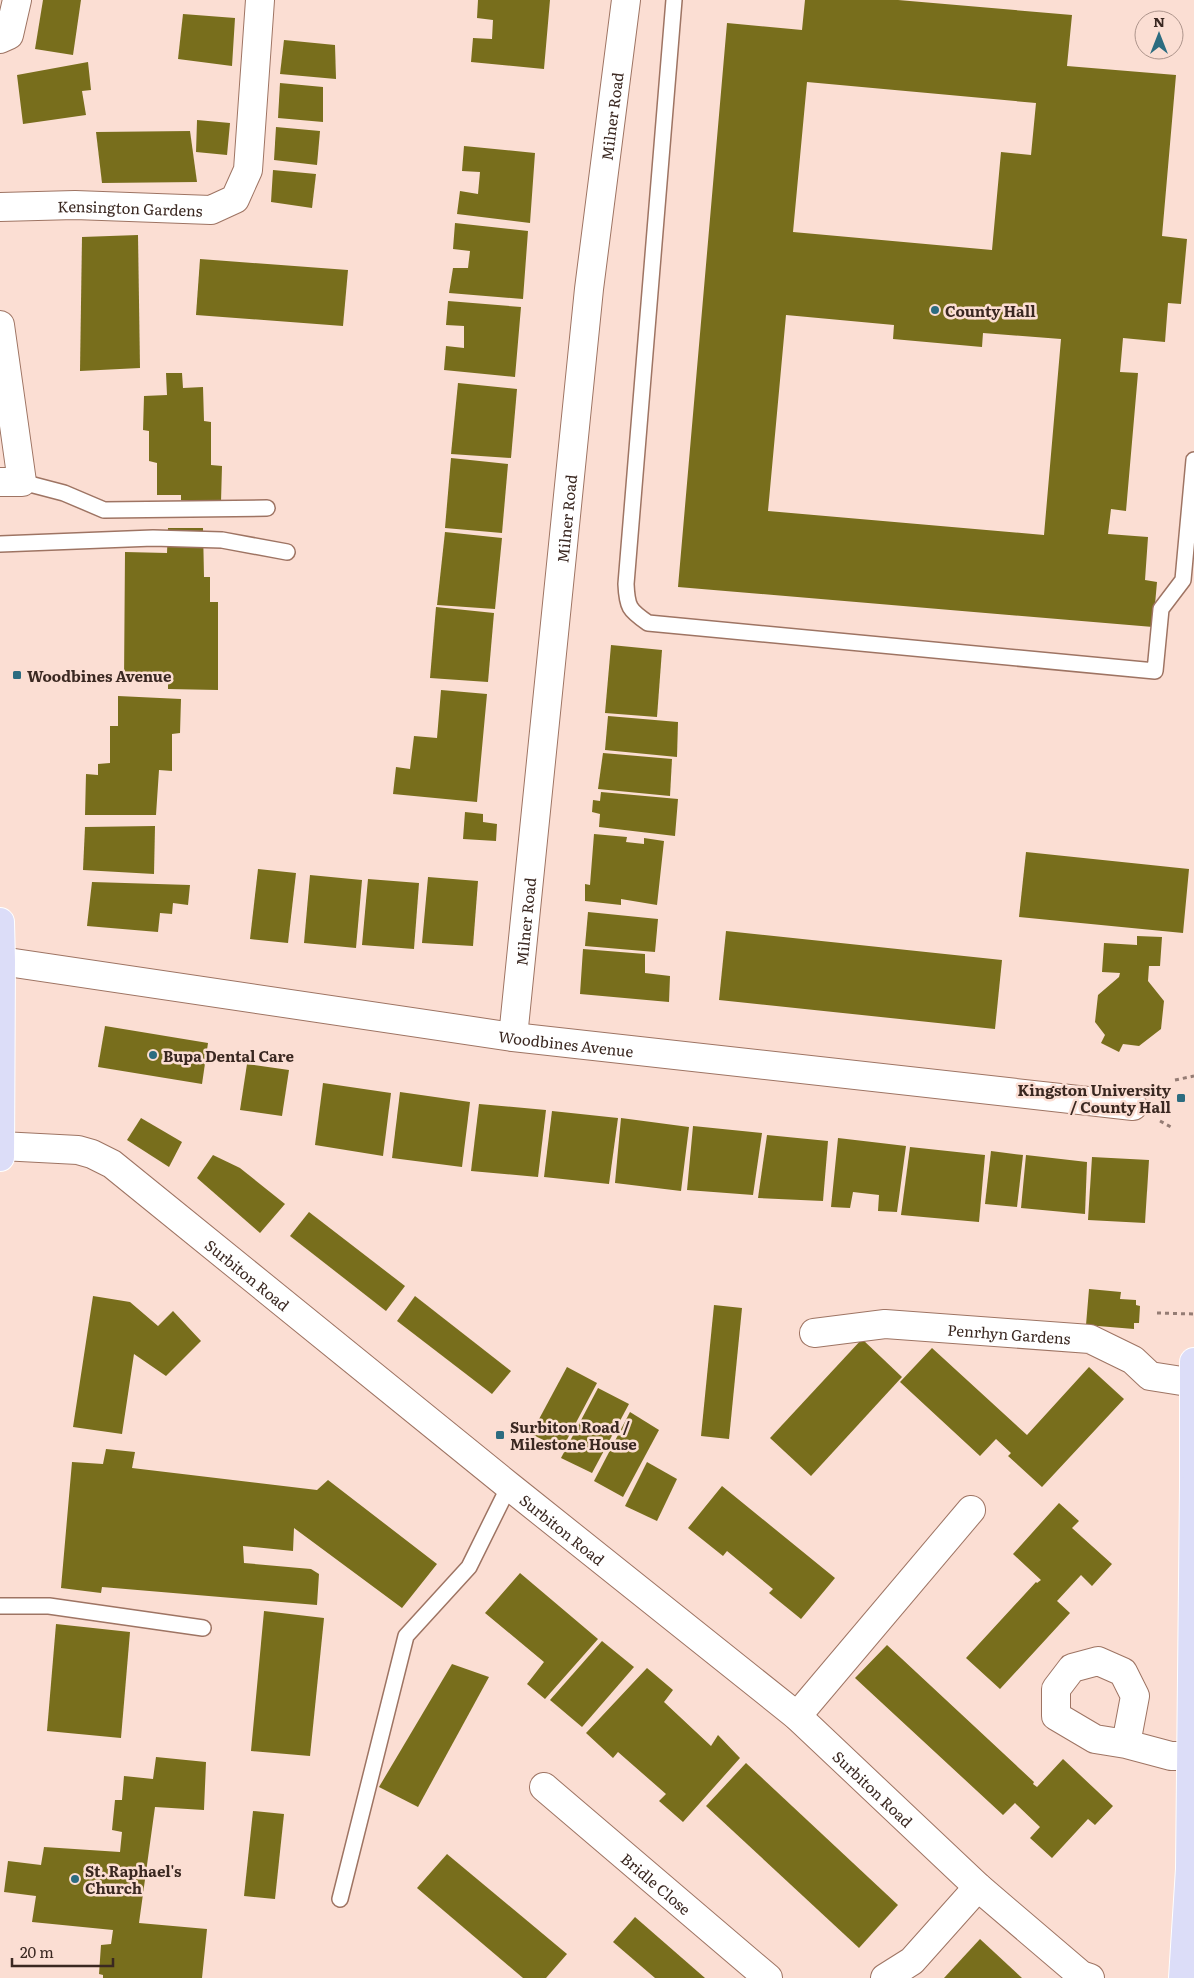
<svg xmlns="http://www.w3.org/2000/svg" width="1194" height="1978" font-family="Literata,serif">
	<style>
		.building { fill: #786e1c; fill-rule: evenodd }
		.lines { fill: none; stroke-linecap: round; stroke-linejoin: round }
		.lane-casing { stroke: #9e7463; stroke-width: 18 }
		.street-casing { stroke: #9e7463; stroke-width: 30 }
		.secondary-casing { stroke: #9e7463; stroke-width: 30 }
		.primary-casing { stroke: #fff; stroke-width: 30 }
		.path { stroke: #947c74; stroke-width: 3; stroke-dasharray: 4 4; stroke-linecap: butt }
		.lane { stroke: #fff; stroke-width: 15 }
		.street { stroke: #fff; stroke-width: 28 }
		.secondary { stroke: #fff; stroke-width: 28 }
		.primary { stroke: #dcddf8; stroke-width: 28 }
		.poi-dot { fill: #2c6c80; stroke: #fbded3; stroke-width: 2 }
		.labels { text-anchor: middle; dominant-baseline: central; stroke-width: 5; stroke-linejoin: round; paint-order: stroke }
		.street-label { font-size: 15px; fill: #3a2821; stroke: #fbded3 }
		.poi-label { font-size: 15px; font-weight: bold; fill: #3a2821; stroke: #fbded3; text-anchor: start }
	</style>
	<rect width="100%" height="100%" fill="#fbded3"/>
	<g class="building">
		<path d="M43 0H81L73 55 35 49Z"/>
		<path d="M478 0H550L544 69 471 62 473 38 492 39 493 20 477 18Z"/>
		<path d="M805 0H898L1072 15 1067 66 1176 75 1162 236 1187 239 1181 304 1168 303 1165 342 1123 338 1120 372 1138 373 1126 511 1111 509 1108 534 1148 537 1145 580 1157 582 1153 627 678 587 727 23 802 30ZM807 82 1036 103 1031 155 1001 152 992 250 793 232ZM786 315 894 325 893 339 982 347 983 333 1061 339 1044 535 768 511Z"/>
		<path d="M183 14 235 18 232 66 178 59Z"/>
		<path d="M284 40 335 45 336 79 280 74Z"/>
		<path d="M88 62 91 90 82 91 86 115 23 124 17 75Z"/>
		<path d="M280 83 323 87V122L278 118Z"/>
		<path d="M197 120 230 123 227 155 196 152Z"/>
		<path d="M276 127 320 131 317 165 274 160Z"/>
		<path d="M190 131 197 182 102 183 96 132Z"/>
		<path d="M464 146 535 153 530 223 457 214 460 191 478 194 480 172 462 171Z"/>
		<path d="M273 170 316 174 312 208 271 202Z"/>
		<path d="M455 223 528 231 523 299 449 293 453 268H468L470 251 453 249Z"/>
		<path d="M138 235 140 368 80 371 82 237Z"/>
		<path d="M200 259 348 270 343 326 196 315Z"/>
		<path d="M448 301 521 307 515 377 444 370 446 346 464 348V326L446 325Z"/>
		<path d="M166 373H182L183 388 203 387 204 421 211 422V465L222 466 221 502 181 500V495H157V463L149 461V431L143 430 144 396 167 395Z"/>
		<path d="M458 383 517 389 511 458 451 454Z"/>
		<path d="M451 458 508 464 502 533 445 528Z"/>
		<path d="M168 528H203L204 577H210V602H218V690L168 689V680L124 681 125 552 167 553Z"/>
		<path d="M445 532 502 538 495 609 437 605Z"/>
		<path d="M436 607 494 613 488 682 430 678Z"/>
		<path d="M611 645 662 650 657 717 605 713Z"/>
		<path d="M441 690 487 694 477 802 393 794 396 767 410 769 414 736 437 738Z"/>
		<path d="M118 696 181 699 180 733 172 734V771L159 770 156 815H85L86 774 98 775V764L110 763V726H118Z"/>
		<path d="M608 716 678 722 677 757 605 750Z"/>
		<path d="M603 753 672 759 670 796 598 789Z"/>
		<path d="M601 792 678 799 675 836 599 827 600 814 592 812 593 800 600 801Z"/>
		<path d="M465 812 483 814V822L497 824 496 841 463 839Z"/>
		<path d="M155 826 154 874 83 870 85 827Z"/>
		<path d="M594 834 627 837 626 842 644 844V838L664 841 657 905 621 899V905L585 901V884L590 885Z"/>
		<path d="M1026 852 1189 869 1183 933 1019 917Z"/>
		<path d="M258 869 296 873 288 943 250 939Z"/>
		<path d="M310 875 362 880 356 948 304 943Z"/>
		<path d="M428 877 478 881 473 946 422 943Z"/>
		<path d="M368 879 419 883 414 949 362 945Z"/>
		<path d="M92 882 190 885 188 905 173 903 172 914 160 913 158 932 87 926Z"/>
		<path d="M588 912 658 919 655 952 585 946Z"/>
		<path d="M726 931 1002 960 995 1029 719 1000Z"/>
		<path d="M1137 936 1162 937 1160 966H1149L1148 981 1164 1001 1161 1029 1139 1046 1123 1044 1119 1052 1101 1043 1105 1035 1095 1022 1098 995 1119 977 1120 973 1102 972 1104 943 1137 945Z"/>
		<path d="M583 949 645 954V973L670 976 669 1002 580 994Z"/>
		<path d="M105 1026 208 1043 202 1084 98 1067Z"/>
		<path d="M247 1064 289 1070 282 1116 240 1110Z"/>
		<path d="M323 1083 391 1093 383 1156 315 1145Z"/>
		<path d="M400 1092 470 1102 462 1167 392 1158Z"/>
		<path d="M479 1104 546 1110 538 1177 471 1171Z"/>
		<path d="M552 1111 618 1118 609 1184 544 1177Z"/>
		<path d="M141 1118 182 1142 169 1167 127 1140Z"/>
		<path d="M621 1118 689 1127 681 1191 615 1183Z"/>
		<path d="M693 1126 762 1133 753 1195 687 1190Z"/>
		<path d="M767 1135 828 1141 823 1201 758 1198Z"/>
		<path d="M838 1138 906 1146 897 1212 878 1211 879 1195 853 1192 850 1208 831 1207Z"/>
		<path d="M910 1147 985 1155 979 1222 901 1215Z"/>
		<path d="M991 1151 1023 1155 1017 1207 985 1204Z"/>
		<path d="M213 1155 240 1168 285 1204 260 1233 197 1178Z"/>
		<path d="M1026 1155 1087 1162 1085 1214 1021 1208Z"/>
		<path d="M1092 1157 1149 1160 1145 1223 1088 1220Z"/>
		<path d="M309 1212 405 1286 386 1311 290 1236Z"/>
		<path d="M1089 1289 1121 1292 1120 1299 1136 1300V1305L1140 1306 1139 1323H1134V1329L1086 1325Z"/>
		<path d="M93 1296 130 1302 158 1326 173 1311 201 1341 166 1376 134 1354 122 1434 73 1427Z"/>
		<path d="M415 1296 511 1371 492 1394 397 1321Z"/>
		<path d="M714 1305 742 1308 729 1439 701 1436Z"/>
		<path d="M862 1339 902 1377 811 1476 770 1438Z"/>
		<path d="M932 1348 1027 1435 1089 1367 1124 1399 1042 1487 1008 1456 1011 1453 996 1439 980 1456 900 1382Z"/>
		<path d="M567 1367 597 1383 562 1449 531 1434Z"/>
		<path d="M598 1388 629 1404 592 1473 561 1458Z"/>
		<path d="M630 1412 659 1430 623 1497 594 1481Z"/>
		<path d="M106 1449 135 1452 132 1468 317 1490 328 1480 437 1564 402 1608 294 1528 293 1551 243 1546 244 1563 311 1569 319 1574 317 1605 102 1587 101 1593 61 1588 72 1462 103 1464Z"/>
		<path d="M647 1462 677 1479 657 1521 625 1506Z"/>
		<path d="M722 1486 835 1578 801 1619 769 1593 773 1589 727 1551 723 1556 688 1528Z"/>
		<path d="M1059 1503 1079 1521 1072 1528 1112 1564 1092 1586 1081 1575 1057 1601 1070 1613 1000 1689 966 1658 1036 1582 1037 1583 1041 1580 1013 1554Z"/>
		<path d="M520 1573 598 1639 545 1699 527 1684 544 1662 485 1613Z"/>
		<path d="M264 1611 324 1618 310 1756 251 1751Z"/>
		<path d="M56 1624 130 1632 121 1738 47 1731Z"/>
		<path d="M602 1641 634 1667 582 1727 550 1700Z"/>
		<path d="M887 1645 1034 1782 1033 1784 1037 1787 1063 1759 1113 1806 1095 1825 1088 1819 1052 1858 1030 1838 1040 1827 1015 1803 1003 1815 855 1678Z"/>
		<path d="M452 1664 489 1677 418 1807 379 1787Z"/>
		<path d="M647 1668 673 1690 664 1702 711 1746 718 1735 740 1758 683 1822 659 1801 666 1794 618 1752 613 1758 586 1733Z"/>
		<path d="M156 1757 206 1762 204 1810 155 1807 139 1923 207 1929 202 1978H103V1975L99 1974 101 1945 111 1944 113 1930 32 1922 36 1896 4 1892 8 1861 41 1865 44 1847 120 1852 122 1832 112 1830 115 1800H122L124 1776 153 1779Z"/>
		<path d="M746 1763 898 1905 859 1948 706 1806Z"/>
		<path d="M253 1811 284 1814 275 1899 244 1896Z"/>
		<path d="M447 1854 567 1954 546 1978H523L417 1888Z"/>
		<path d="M635 1917 705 1978H655L613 1942Z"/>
		<path d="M980 1939 1022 1978H944Z"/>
	</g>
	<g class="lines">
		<defs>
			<g id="lane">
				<path d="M674 0 626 584C627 607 629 610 648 623L1155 671 1161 609 1183 580 1194 460"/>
				<path d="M22 482 64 493 104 510 267 508"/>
				<path d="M0 544 153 538 222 540 287 552"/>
				<path d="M0 1606H49L203 1628"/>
				<path d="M340 1899 406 1636 469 1567 509 1486"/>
			</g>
			<g id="street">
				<path d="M0 39 9 35 17 0"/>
				<path id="s1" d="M0 207 75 205 211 210 235 199 248 170 260 0"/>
				<path d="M0 325 22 482H0"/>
				<path id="s2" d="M1 961 513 1037 1133 1106"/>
				<path id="s3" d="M513 1037 589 289 626 0"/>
				<path id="s4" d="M814 1333 885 1324 1090 1339 1133 1360 1150 1376 1194 1383"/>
				<path d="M797 1716 971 1510"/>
				<path d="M1126 1744 1135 1696 1123 1672 1098 1661 1072 1668 1056 1689V1716L1095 1739 1126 1744 1171 1756H1194"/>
				<path id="s5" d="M544 1787 768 1978"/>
				<path d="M885 1978 912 1961 978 1887"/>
			</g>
			<g id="secondary">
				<path id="s6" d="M1 1146 78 1150 92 1154 112 1164 509 1486 797 1716 978 1887 1081 1975 1090 1978"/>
			</g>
			<g id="primary">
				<path d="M0 922 1 961 0 1157"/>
				<path d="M1194 1362V1484"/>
				<path d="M1183 1978 1190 1869 1194 1486"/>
			</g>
		</defs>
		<use href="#lane" class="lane-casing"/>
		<use href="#street" class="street-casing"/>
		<use href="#secondary" class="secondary-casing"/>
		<use href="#primary" class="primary-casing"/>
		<g class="path">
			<path d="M1175 1080 1194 1076"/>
			<path d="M1160 1121 1171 1127"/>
			<path d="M1157 1313 1194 1314"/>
		</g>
		<use href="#lane" class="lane"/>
		<use href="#street" class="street"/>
		<use href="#secondary" class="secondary"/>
		<use href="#primary" class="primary"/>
	</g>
	<g class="poi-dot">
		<circle cx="935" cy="310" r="5"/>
		<rect x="12" y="670" width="10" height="10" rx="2.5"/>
		<circle cx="153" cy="1055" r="5"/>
		<rect x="1176" y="1093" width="10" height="10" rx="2.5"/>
		<rect x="495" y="1430" width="10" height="10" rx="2.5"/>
		<circle cx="75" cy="1879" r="5"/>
	</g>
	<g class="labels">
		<g class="street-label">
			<text stroke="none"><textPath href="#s3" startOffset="926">Milner Road</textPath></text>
			<text stroke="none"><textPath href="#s1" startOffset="130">Kensington Gardens</textPath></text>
			<text stroke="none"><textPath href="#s3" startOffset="521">Milner Road</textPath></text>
			<text stroke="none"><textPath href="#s3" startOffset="116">Milner Road</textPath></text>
			<text stroke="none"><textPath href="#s2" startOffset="571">Woodbines Avenue</textPath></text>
			<text stroke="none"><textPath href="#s6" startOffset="289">Surbiton Road</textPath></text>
			<text stroke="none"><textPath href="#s4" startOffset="196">Penrhyn Gardens</textPath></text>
			<text stroke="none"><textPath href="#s6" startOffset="694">Surbiton Road</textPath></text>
			<text stroke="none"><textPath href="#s6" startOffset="1099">Surbiton Road</textPath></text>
			<text stroke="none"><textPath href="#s5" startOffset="148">Bridle Close</textPath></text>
		</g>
		<g class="poi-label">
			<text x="945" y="310">County Hall</text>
			<text x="27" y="675">Woodbines Avenue</text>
			<text x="163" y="1055">Bupa Dental Care</text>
			<text x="1171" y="1089" text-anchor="end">Kingston University<tspan x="1171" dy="17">/ County Hall</tspan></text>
			<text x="510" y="1426">Surbiton Road /<tspan x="510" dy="17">Milestone House</tspan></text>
			<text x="85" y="1870">St. Raphael's<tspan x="85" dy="17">Church</tspan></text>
		</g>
	</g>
	<g transform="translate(1159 35)"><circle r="24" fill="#fbded3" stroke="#ae958c"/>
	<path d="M0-4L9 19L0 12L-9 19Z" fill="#2c6c80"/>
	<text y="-8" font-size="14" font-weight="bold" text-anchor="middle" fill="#3a2821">N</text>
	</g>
	<path d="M12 1958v8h101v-8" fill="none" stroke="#3a2821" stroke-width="2.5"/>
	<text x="20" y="1958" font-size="15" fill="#3a2821" stroke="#fbded3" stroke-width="4" paint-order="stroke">20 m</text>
</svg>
